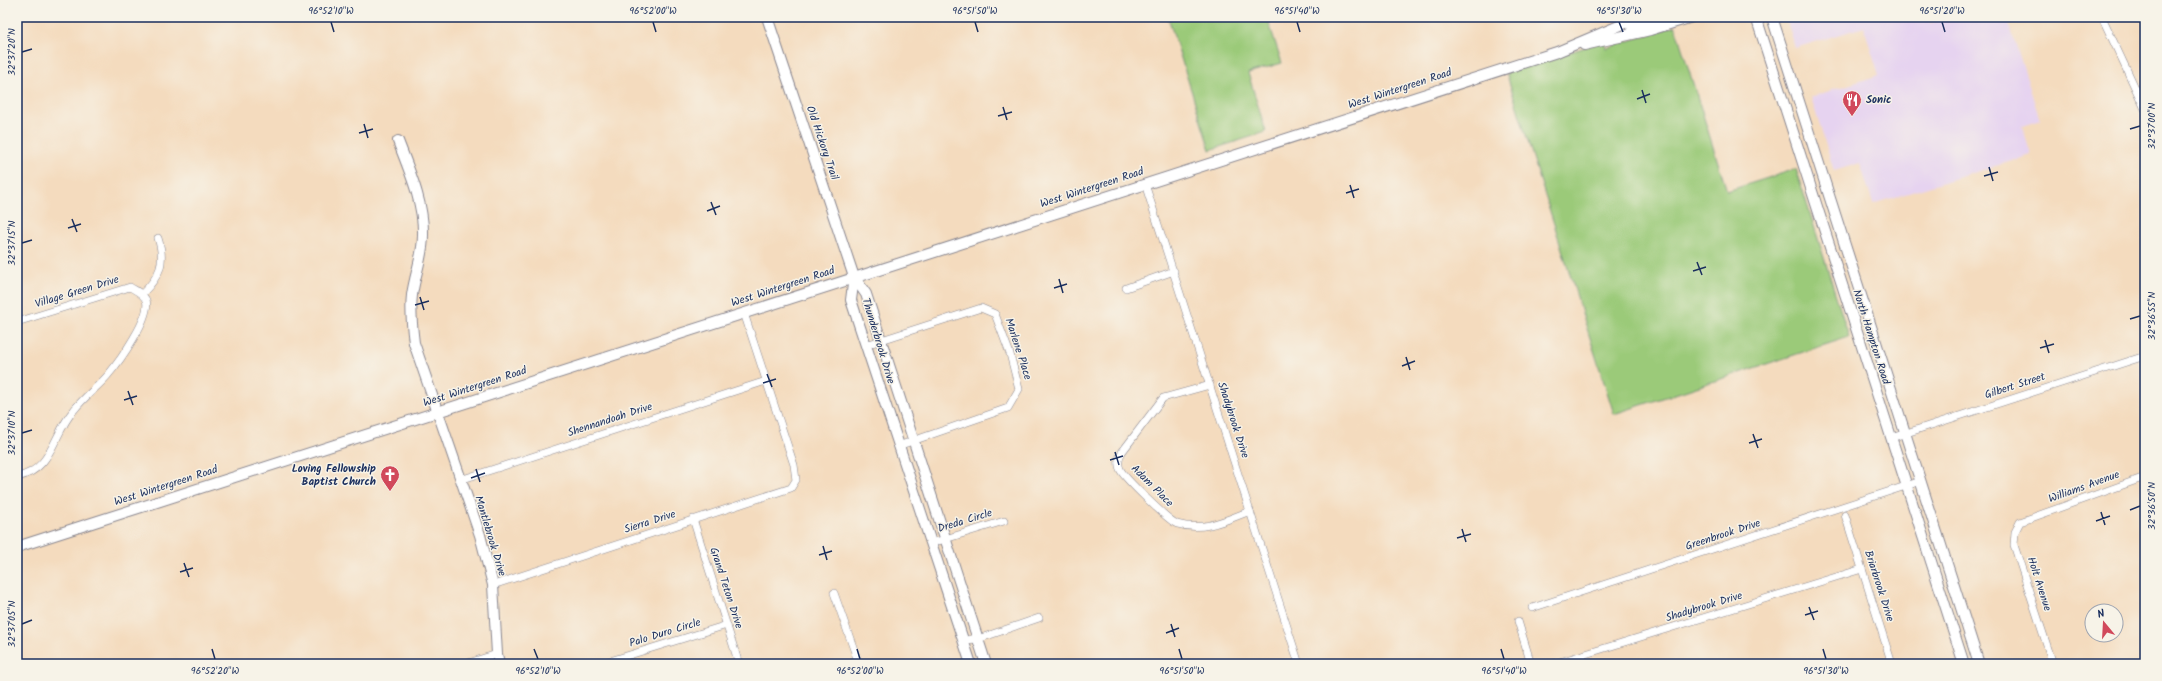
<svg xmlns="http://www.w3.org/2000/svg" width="2162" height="681" font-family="Kalam,sans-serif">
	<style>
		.built { fill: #e6d3f0 }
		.green { fill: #9bca79; stroke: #5b7c6c }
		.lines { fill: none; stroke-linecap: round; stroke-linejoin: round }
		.street-casing { stroke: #88858e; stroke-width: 8 }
		.secondary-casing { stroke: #88858e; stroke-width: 12 }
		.street { stroke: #fff; stroke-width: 7 }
		.secondary { stroke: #fff; stroke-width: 10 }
		.ticks { fill: none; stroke: #1b2f5e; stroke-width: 1.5 }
		.labels { text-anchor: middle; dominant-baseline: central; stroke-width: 3; stroke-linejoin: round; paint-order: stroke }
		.street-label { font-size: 11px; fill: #1b2f5e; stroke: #f7f3e8 }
		.poi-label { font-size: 11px; font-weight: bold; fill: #1b2f5e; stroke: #f7f3e8; text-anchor: start }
		.neatline { fill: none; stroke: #1b2f5e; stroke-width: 1.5 }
		.ticks-label { font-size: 10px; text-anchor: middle; fill: #1b2f5e }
	</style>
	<rect width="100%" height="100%" fill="#f7f3e8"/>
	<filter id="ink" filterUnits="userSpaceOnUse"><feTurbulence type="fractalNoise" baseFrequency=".025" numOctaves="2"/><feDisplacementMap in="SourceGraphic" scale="8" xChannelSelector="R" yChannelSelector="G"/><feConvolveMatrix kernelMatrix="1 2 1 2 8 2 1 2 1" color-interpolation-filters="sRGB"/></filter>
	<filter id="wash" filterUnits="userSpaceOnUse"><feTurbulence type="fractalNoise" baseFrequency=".012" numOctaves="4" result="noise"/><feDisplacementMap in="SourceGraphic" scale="16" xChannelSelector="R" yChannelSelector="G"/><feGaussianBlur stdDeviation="0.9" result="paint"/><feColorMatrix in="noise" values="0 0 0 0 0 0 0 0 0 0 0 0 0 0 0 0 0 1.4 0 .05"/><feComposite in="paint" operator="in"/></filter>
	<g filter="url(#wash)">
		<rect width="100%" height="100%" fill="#f4dbbe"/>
		<path class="built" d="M1786 17H1928L1930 23 1951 17H2007L2040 120 2022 126 2031 155 1873 204 1860 163 1834 171 1811 97 1879 75 1864 27 1795 48Z"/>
		<g class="green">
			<path d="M1168 17H1267L1282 63 1248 73 1266 132 1210 150Z"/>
			<path d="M1675 26 1727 191 1796 169 1849 337 1614 414 1506 72 1605 41 1607 48Z"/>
		</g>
	</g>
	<g filter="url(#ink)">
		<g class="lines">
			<defs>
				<g id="street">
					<path d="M2102 17 2145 109"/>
					<path d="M1145 184 1299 664"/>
					<path d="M1126 288 1174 271"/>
					<path d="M142 294C160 276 166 263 158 238"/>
					<path d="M17 322 130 287C136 291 143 293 146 300 152 316 119 362 108 375 98 387 84 397 74 410 53 433 53 470 17 477"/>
					<path d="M866 345 981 308 995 314 1010 354 1019 389 1008 408 898 446"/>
					<path d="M1210 385 1163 398 1122 452C1119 457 1117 462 1120 469 1123 477 1169 521 1177 524 1203 532 1227 520 1250 511"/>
					<path d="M1891 438 2145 356"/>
					<path d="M460 480 766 381"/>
					<path d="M1845 515 1892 664"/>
					<path d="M693 519 739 664"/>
					<path d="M932 543 1004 521"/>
					<path d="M493 585 791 488 796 480 794 465 744 313"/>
					<path d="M834 593 859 664"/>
					<path d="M2145 595V597"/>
					<path d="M1532 608 1921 481"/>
					<path d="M1518 621 1531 664"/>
					<path d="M963 640 978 639 1039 618"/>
					<path d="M610 661 727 625"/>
					<path d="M465 664 497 654"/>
					<path d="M1553 664 1862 569"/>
					<path d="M2053 664 2014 545 2015 532 2020 522 2145 477"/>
				</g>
				<g id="secondary">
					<path d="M767 17 854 277 866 294 986 664"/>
					<path d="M1756 17 1964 664"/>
					<path d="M1772 17 1979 664"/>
					<path d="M1632 27 1661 17"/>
					<path d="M1584 45 1650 30 1692 17"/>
					<path d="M398 141C409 170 424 203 423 235 423 256 415 274 412 295 410 311 412 327 414 343L480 535 493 585 497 654 499 664"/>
					<path d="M854 277 851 300 971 664"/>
					<path d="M17 547 1557 52 1640 17"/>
				</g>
			</defs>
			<use href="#street" class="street-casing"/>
			<use href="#secondary" class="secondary-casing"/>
			<use href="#street" class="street"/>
			<use href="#secondary" class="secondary"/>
		</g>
	</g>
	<path class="ticks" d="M331 22 334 32M653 22 656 32M975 22 978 32M1297 22 1300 32M1619 22 1623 32M1942 22 1945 32M22 52 32 49M1642 90 1646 103M1637 99 1650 94M1003 107 1007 120M998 116 1012 112M364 124 368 138M2130 129 2140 126M359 133 373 129M1989 167 1993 181M1984 176 1998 172M1350 185 1354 198M1346 193 1359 189M711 202 716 215M707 211 720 206M72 219 77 232M68 228 81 224M22 243 32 240M1697 262 1702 275M1693 271 1706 267M1059 279 1063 293M1054 288 1067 284M420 297 424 310M415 305 429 301M2130 319 2140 316M2045 340 2049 353M2040 348 2054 344M1406 357 1410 370M1402 366 1415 361M767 374 772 387M763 383 776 379M128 391 133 405M124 400 137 396M22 433 32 430M1753 434 1758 448M1749 443 1762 439M1115 452 1119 465M1110 460 1123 456M476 469 480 482M471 478 485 473M2130 510 2140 506M2101 512 2105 525M2096 521 2110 516M1462 529 1466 542M1457 538 1471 534M823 546 827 560M819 555 832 551M184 563 189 577M180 572 193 568M1809 607 1814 620M1805 615 1818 611M22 624 32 620M1171 624 1175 637M1166 633 1179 628M212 649 215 659M534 649 538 659M857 649 860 659M1179 649 1182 659M1501 649 1504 659M1823 649 1826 659"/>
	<defs>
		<symbol id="restaurant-pin" viewBox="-11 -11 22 30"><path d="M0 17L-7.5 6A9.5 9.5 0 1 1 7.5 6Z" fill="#d1495b" stroke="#f7f3e8"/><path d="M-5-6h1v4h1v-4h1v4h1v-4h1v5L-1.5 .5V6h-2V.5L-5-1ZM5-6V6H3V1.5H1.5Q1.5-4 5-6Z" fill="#fff"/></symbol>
		<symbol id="church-pin" viewBox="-11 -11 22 30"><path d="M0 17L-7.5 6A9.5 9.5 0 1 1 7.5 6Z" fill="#d1495b" stroke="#f7f3e8"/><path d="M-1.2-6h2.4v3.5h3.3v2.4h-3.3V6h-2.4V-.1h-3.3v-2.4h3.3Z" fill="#fff"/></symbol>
	</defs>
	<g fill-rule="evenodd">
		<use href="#restaurant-pin" x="1841" y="89" width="22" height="30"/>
		<use href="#church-pin" x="379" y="464" width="22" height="30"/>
	</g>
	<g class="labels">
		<g class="street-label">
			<text transform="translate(1400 89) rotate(-18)">West Wintergreen Road</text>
			<text transform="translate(822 143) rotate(71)">Old Hickory Trail</text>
			<text transform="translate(1092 188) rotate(-18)">West Wintergreen Road</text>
			<text transform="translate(783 287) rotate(-18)">West Wintergreen Road</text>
			<text transform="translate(77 292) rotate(-17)">Village Green Drive</text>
			<text transform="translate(1871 337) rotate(72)">North Hampton Road</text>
			<text transform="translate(878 341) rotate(73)">Thunderbrook Drive</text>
			<text transform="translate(1018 349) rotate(72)">Marlene Place</text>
			<text transform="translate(2015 386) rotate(-18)">Gilbert Street</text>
			<text transform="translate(475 387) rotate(-18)">West Wintergreen Road</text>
			<text transform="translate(610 420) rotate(-18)">Shennandoah Drive</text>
			<text transform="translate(1233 420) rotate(72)">Shadybrook Drive</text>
			<text transform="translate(166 486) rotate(-18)">West Wintergreen Road</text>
			<text transform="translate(1152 486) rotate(45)">Adam Place</text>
			<text transform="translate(2084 487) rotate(-20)">Williams Avenue</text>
			<text transform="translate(965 521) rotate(-17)">Dreda Circle</text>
			<text transform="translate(650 522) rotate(-18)">Sierra Drive</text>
			<text transform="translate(1723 535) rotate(-18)">Greenbrook Drive</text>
			<text transform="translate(490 536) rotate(73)">Mantlebrook Drive</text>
			<text transform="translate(2039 584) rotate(72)">Holt Avenue</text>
			<text transform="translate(1879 586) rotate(72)">Briarbrook Drive</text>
			<text transform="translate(726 588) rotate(72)">Grand Teton Drive</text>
			<text transform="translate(1704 607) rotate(-17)">Shadybrook Drive</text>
			<text transform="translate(665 633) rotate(-17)">Palo Duro Circle</text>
		</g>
		<g class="poi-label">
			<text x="1866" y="100">Sonic</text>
			<text x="376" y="469" text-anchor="end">Loving Fellowship<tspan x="376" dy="13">Baptist Church</tspan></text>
		</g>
	</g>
	<rect width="2162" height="681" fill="none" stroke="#f7f3e8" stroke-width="44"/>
	<g transform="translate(2104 623) rotate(342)"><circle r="19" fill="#f7f3e8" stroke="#9fa5b1"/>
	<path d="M0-3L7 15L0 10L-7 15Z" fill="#d1495b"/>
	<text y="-6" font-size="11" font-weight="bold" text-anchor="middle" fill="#1b2f5e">N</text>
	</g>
	<rect x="22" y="22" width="2118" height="637" class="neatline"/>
	<g class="ticks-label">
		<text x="331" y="14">96°52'10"W</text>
		<text x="653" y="14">96°52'00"W</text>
		<text x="975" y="14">96°51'50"W</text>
		<text x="1297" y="14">96°51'40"W</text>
		<text x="1619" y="14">96°51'30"W</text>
		<text x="1942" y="14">96°51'20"W</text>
		<text transform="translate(11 52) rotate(-90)" y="4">32°37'20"N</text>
		<text transform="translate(2151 126) rotate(-90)" y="4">32°37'00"N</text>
		<text transform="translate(11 243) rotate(-90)" y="4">32°37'15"N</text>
		<text transform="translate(2151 316) rotate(-90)" y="4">32°36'55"N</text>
		<text transform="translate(11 433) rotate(-90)" y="4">32°37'10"N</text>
		<text transform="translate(2151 506) rotate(-90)" y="4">32°36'50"N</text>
		<text transform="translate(11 624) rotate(-90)" y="4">32°37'05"N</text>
		<text x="215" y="674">96°52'20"W</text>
		<text x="538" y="674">96°52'10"W</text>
		<text x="860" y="674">96°52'00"W</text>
		<text x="1182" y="674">96°51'50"W</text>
		<text x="1504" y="674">96°51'40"W</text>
		<text x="1826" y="674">96°51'30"W</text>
	</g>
</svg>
